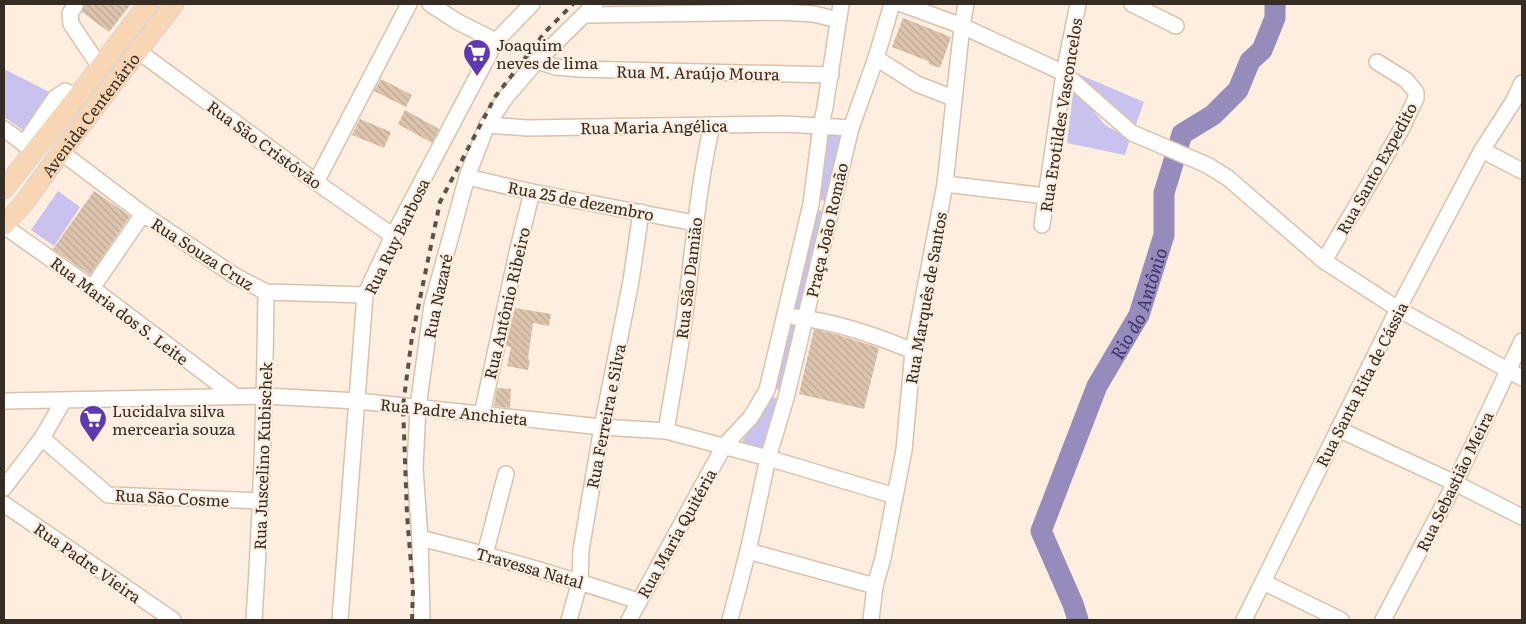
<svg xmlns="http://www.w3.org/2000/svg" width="1526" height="624" font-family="Literata,serif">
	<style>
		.park { fill: #c9c2ee }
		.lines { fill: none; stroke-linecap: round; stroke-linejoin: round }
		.river { stroke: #958cbc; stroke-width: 21 }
		.building { fill: url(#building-back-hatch) }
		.minor-casing { stroke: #d9c2ab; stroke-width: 18 }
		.major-casing { stroke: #d7d5d3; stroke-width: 21 }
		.minor { stroke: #fff; stroke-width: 15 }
		.major { stroke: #f8d6b3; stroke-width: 19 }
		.rail { stroke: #5c5248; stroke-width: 4; stroke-dasharray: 6 6; stroke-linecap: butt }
		.labels { text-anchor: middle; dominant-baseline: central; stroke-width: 4.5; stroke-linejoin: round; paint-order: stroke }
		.poi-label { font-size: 16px; fill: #352c23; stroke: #fdeee0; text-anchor: start }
		.street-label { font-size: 16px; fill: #352c23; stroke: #fdeee0 }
		.water-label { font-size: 18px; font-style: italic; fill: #41326e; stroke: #fdeee0 }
	</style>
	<defs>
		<pattern id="building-back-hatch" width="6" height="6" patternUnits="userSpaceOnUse" patternTransform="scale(1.25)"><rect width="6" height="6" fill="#dcc4ae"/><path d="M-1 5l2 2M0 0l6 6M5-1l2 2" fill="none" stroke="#bda995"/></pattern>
	</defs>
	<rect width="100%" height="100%" fill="#fdeee0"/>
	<g class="park">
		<path d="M4 69 61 98 33 137 4 117Z"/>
		<path d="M1076 73 1144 102 1134 130 1075 77Z"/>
		<path d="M1073 93 1081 96 1105 125 1130 139 1125 155 1067 143Z"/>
		<path d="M826 129 846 134 827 202 815 198Z"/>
		<path d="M58 191 80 207 54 246 31 230Z"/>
		<path d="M814 209 827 212 803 312 791 310Z"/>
		<path d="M788 322H799L783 390 774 389Z"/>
		<path d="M770 397 780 399 763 450 742 442Z"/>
	</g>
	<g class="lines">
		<path class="river" id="s1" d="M1078 620 1073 604 1041 531 1097 386 1139 315 1164 235V193L1182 134 1213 115 1238 90 1250 61 1262 50 1275 18V4"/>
	</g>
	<g class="building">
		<path d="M84 4H131L109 32 82 12Z"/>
		<path d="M903 18 951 37 940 68 929 64 928 61 892 47Z"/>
		<path d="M381 79 412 95 406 107 374 91Z"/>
		<path d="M405 110 439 129 432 143 398 124Z"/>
		<path d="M360 119 391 132 384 148 352 135Z"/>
		<path d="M94 191 130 216 90 275 53 249Z"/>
		<path d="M515 308 551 314 549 326 533 323 528 359 530 360 528 370 507 366 511 347 506 346Z"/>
		<path d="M814 329 838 335 879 348 864 409 799 394Z"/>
		<path d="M497 388 511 389 510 408 494 406Z"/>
	</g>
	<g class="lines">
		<defs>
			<g id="minor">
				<path d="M430 4 458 22 496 41"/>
				<path d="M902 4 962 26 1064 73 1132 133 1207 165 1228 178 1324 261 1398 309 1522 378"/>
				<path d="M1132 4 1176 26"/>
				<path d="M75 6 70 13 71 24 100 67"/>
				<path d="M585 15 780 12 814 14 838 20"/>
				<path d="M138 51 316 182 393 236"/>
				<path d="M876 58 917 84 953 98"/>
				<path d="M537 61 556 67 579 69 831 75"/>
				<path d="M487 125 527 128 786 124 851 128"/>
				<path d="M4 129 31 149"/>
				<path d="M24 144 55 98 65 91 77 97"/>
				<path d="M1482 150 1522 171"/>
				<path d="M61 152 143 214 235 276 266 292 365 295"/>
				<path d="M467 177 532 192 695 223"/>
				<path d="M316 182 409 4"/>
				<path d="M945 184 1046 196"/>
				<path d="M1042 225 1064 73 1078 4"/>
				<path d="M4 226 92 288 235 396"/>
				<path d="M1324 261 1401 130 1416 98V92L1406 80 1377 62"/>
				<path d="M92 288 143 214"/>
				<path d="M795 317C837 322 875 335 913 351"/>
				<path d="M4 401 265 396 358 401 602 427 666 431 768 458 895 496"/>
				<path d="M482 414 518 248 532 192"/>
				<path d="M1338 429 1455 483 1522 517"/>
				<path d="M666 431C672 394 679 358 684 321 693 255 697 190 712 125"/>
				<path d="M42 438 108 495 261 501"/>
				<path d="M4 488 42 438 64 400"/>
				<path d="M4 504 173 620"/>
				<path d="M420 538C494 556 566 577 638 601"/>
				<path d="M748 551 875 586"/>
				<path d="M485 554 506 474"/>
				<path d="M1263 582 1341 620"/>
				<path d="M254 620C261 511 265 402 266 292"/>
				<path d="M340 620 365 295 393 236 496 41 532 4"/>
				<path d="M422 620 420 538 415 468 418 407 432 305 467 177 487 125 506 97 537 61 595 4"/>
				<path d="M569 620 580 581 581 550 602 427 631 281 641 212"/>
				<path d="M629 620 724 446 751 417 767 390 811 204 821 126 825 107 841 4"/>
				<path d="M730 620 748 551 768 458 786 398 851 128 876 58 892 4"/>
				<path d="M871 620 875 586 883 558 904 450 913 351 945 184 962 26 966 4"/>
				<path d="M1244 620 1398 309 1482 150 1513 102 1522 83"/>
				<path d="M1383 620 1455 483 1522 341"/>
			</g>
			<g id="major">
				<path d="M4 189 77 97 148 4"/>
				<path id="s2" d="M4 225 24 203 61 152 174 4"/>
			</g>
		</defs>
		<use href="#minor" class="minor-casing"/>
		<use href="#major" class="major-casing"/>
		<use href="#minor" class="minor"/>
		<use href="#major" class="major"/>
		<path class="rail" d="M412 620 413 589 407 515 403 406 412 337 440 202 495 97 546 31 573 4"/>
	</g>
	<defs>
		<symbol id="supermarket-pin" viewBox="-11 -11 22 30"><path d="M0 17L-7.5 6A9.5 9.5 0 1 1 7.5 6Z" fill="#5f39b1" stroke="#fdeee0"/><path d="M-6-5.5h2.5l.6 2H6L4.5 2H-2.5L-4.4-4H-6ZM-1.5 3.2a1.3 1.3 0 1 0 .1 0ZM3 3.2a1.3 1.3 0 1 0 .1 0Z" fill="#fff"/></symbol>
	</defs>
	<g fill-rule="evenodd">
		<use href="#supermarket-pin" x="461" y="37" width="32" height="43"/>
		<use href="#supermarket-pin" x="77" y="403" width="32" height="43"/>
	</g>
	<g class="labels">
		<g class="poi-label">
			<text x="496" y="44">Joaquim<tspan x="496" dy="18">neves de lima</tspan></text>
			<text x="112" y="410">Lucidalva silva<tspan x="112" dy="18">mercearia souza</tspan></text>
		</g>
		<g class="street-label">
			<text transform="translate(698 72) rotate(1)">Rua M. Araújo Moura</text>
			<text stroke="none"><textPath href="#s2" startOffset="140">Avenida Centenário</textPath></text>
			<text transform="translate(1060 115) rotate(-81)">Rua Erotildes Vasconcelos</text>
			<text transform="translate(654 126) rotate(-1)">Rua Maria Angélica</text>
			<text transform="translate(265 144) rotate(36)">Rua São Cristóvão</text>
			<text transform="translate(1376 168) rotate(-61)">Rua Santo Expedito</text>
			<text transform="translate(581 200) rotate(11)">Rua 25 de dezembro</text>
			<text transform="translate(826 230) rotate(-77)">Praça João Romão</text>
			<text transform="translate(396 236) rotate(-64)">Rua Ruy Barbosa</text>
			<text transform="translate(203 253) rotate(33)">Rua Souza Cruz</text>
			<text transform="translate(688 278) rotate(-83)">Rua São Damião</text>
			<text transform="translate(437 296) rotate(-78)">Rua Nazaré</text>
			<text transform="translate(925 298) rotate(-80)">Rua Marquês de Santos</text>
			<text transform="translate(506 303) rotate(-77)">Rua Antônio Ribeiro</text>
			<text transform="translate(120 310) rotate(37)">Rua Maria dos S. Leite</text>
			<text transform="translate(1361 384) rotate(-63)">Rua Santa Rita de Cássia</text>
			<text transform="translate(454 411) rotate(6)">Rua Padre Anchieta</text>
			<text transform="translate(605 416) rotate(-79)">Rua Ferreira e Silva</text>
			<text transform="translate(262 456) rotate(-88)">Rua Juscelino Kubischek</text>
			<text transform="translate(1454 481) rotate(-64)">Rua Sebastião Meira</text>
			<text transform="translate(172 497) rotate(3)">Rua São Cosme</text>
			<text transform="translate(676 533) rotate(-61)">Rua Maria Quitéria</text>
			<text transform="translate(88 562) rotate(35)">Rua Padre Vieira</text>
			<text transform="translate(530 567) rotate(16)">Travessa Natal</text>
		</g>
		<g class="water-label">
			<text stroke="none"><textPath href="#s1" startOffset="345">Rio do Antônio</textPath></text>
		</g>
	</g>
	<rect width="1526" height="624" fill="none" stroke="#352c23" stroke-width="10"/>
</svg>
